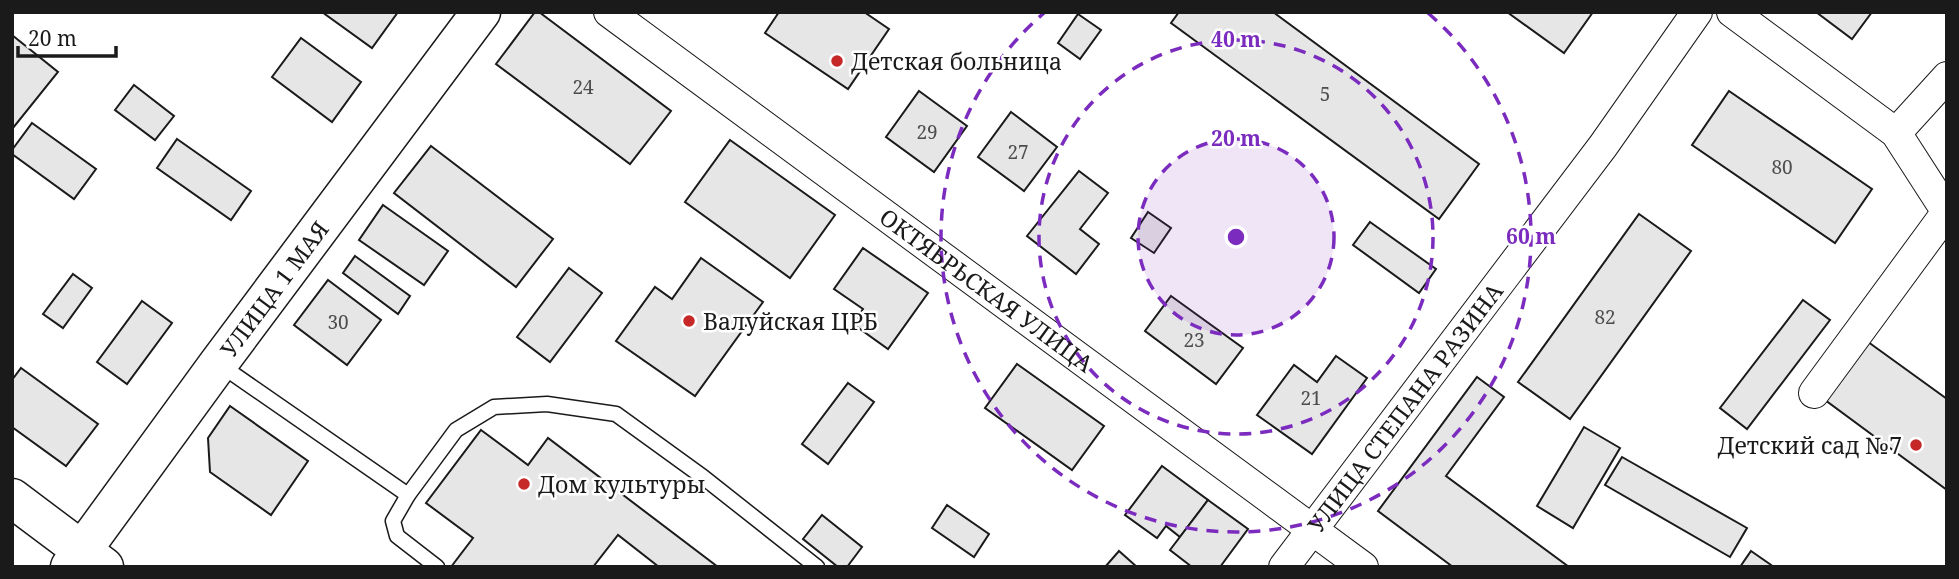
<svg xmlns="http://www.w3.org/2000/svg" width="1959" height="579" font-family="'Noto Serif',serif">
	<style>
		.building { fill: #e6e6e6; stroke: #1a1a1a; stroke-width: 2 }
		.lines { fill: none; stroke-linecap: round; stroke-linejoin: round }
		.lane-casing { stroke: #1a1a1a; stroke-width: 17 }
		.street-casing { stroke: #1a1a1a; stroke-width: 32 }
		.secondary-casing { stroke: #1a1a1a; stroke-width: 41 }
		.lane { stroke: #fff; stroke-width: 14 }
		.street { stroke: #fff; stroke-width: 30 }
		.secondary { stroke: #fff; stroke-width: 38 }
		.ring { fill: none; stroke: #7b2cbf; stroke-width: 3.5; stroke-dasharray: 12 9 }
		.poi-dot { fill: #c62828; stroke: #fff; stroke-width: 2.5 }
		.labels { text-anchor: middle; dominant-baseline: central; stroke-width: 5; stroke-linejoin: round; paint-order: stroke }
		.number-label { font-size: 19px; fill: #4d4d4d }
		.poi-label { font-size: 23px; fill: #1a1a1a; stroke: #fff; text-anchor: start }
		.street-label { font-size: 23px; fill: #1a1a1a; stroke: #fff }
		.centre { fill: #7b2cbf; stroke: #fff; stroke-width: 3.5 }
		.ring-label { font-size: 21px; text-anchor: middle; font-weight: bold; fill: #7b2cbf; stroke: #fff; stroke-width: 5; stroke-linejoin: round; paint-order: stroke }
	</style>
	<rect width="100%" height="100%" fill="#fff"/>
	<g class="building">
		<path d="M322 12H398L372 48Z"/>
		<path d="M535 12H539L671 111 630 164 496 64Z"/>
		<path d="M779 12H864L889 29 848 89 765 33Z"/>
		<path d="M1179 12H1273L1479 164 1439 219 1171 23Z"/>
		<path d="M1507 12H1593L1564 53Z"/>
		<path d="M1816 12H1872L1852 39Z"/>
		<path d="M1078 14 1101 30 1080 59 1058 43Z"/>
		<path d="M12 35 58 72 13 128 12 127Z"/>
		<path d="M301 38 361 82 332 122 272 77Z"/>
		<path d="M134 85 174 116 155 140 115 110Z"/>
		<path d="M919 91 967 126 934 172 886 137Z"/>
		<path d="M1729 91 1872 189 1835 243 1692 145Z"/>
		<path d="M1011 112 1057 147 1024 191 978 157Z"/>
		<path d="M32 123 96 169 74 199 12 154V150Z"/>
		<path d="M177 139 251 191 231 220 157 168Z"/>
		<path d="M730 140 835 215 790 278 685 202Z"/>
		<path d="M431 146 553 239 516 287 394 193Z"/>
		<path d="M1079 171 1108 193 1080 229 1099 244 1076 274 1027 236Z"/>
		<path d="M383 205 448 251 424 285 359 240Z"/>
		<path d="M1148 212 1171 228 1154 253 1131 238Z"/>
		<path d="M1639 214 1691 251 1570 419 1518 382Z"/>
		<path d="M1370 222 1436 269 1419 293 1353 245Z"/>
		<path d="M863 248 928 293 888 349 853 324 863 309 834 289Z"/>
		<path d="M355 256 410 296 398 314 343 273Z"/>
		<path d="M701 258 763 302 695 396 616 341 655 287 672 299Z"/>
		<path d="M569 268 602 293 550 362 517 337Z"/>
		<path d="M73 274 92 288 63 328 43 314Z"/>
		<path d="M328 280 381 320 347 365 294 325Z"/>
		<path d="M1171 296 1243 348 1216 384 1145 331Z"/>
		<path d="M1803 300 1830 320 1747 429 1720 408Z"/>
		<path d="M142 301 172 323 127 384 97 362Z"/>
		<path d="M1864 339 1947 399V490L1821 397Z"/>
		<path d="M1336 356 1367 378 1312 454 1257 415 1294 365 1317 382Z"/>
		<path d="M1017 364 1104 426 1072 470 985 408Z"/>
		<path d="M21 368 98 424 66 466 12 427V380Z"/>
		<path d="M1477 377 1504 397 1446 476 1569 567H1453L1378 511Z"/>
		<path d="M848 383 874 402 828 464 802 444Z"/>
		<path d="M230 406 308 461 271 515 210 472 208 438Z"/>
		<path d="M1584 427 1620 448 1573 528 1537 506Z"/>
		<path d="M481 430 528 465 548 438 718 567H659L618 535 593 567H451L473 538 426 503Z"/>
		<path d="M1622 457 1747 528 1730 557 1605 485Z"/>
		<path d="M1162 466 1208 500 1180 537 1166 526 1157 538 1125 515Z"/>
		<path d="M1208 500 1248 529 1220 567H1192L1170 550Z"/>
		<path d="M947 505 989 534 974 557 932 528Z"/>
		<path d="M822 515 862 547 847 567H838L803 539Z"/>
		<path d="M1119 551 1137 567H1105Z"/>
		<path d="M1751 551 1774 567H1740Z"/>
	</g>
	<g class="lines">
		<defs>
			<g id="lane">
				<path d="M219 364 408 495 456 430 494 407 547 404 616 414 703 477 817 567"/>
				<path d="M408 495 393 521 397 536 437 567"/>
			</g>
			<g id="street">
				<path id="s1" d="M609 12 1363 567"/>
				<path d="M1732 12 1896 133 1947 212"/>
				<path d="M1896 133 1947 77"/>
				<path d="M1814 393 1947 212"/>
				<path id="s2" d="M1284 567 1603 146 1697 12"/>
			</g>
			<g id="secondary">
				<path d="M12 498 104 567"/>
				<path id="s3" d="M70 567 218 364 481 12"/>
			</g>
		</defs>
		<use href="#lane" class="lane-casing"/>
		<use href="#street" class="street-casing"/>
		<use href="#secondary" class="secondary-casing"/>
		<use href="#lane" class="lane"/>
		<use href="#street" class="street"/>
		<use href="#secondary" class="secondary"/>
	</g>
	<circle cx="1236" cy="237" r="98" fill="#7b2cbf" fill-opacity=".12"/>
	<g class="ring">
		<circle cx="1236" cy="237" r="98"/>
		<circle cx="1236" cy="237" r="197"/>
		<path d="M1428 13A295 295 0 1 1 1044 13"/>
	</g>
	<g class="poi-dot">
		<circle cx="837" cy="61" r="7"/>
		<circle cx="689" cy="321" r="7"/>
		<circle cx="1916" cy="445" r="7"/>
		<circle cx="524" cy="484" r="7"/>
	</g>
	<g class="labels">
		<g class="number-label">
			<text x="583" y="87">24</text>
			<text x="1325" y="94">5</text>
			<text x="927" y="132">29</text>
			<text x="1018" y="152">27</text>
			<text x="1782" y="167">80</text>
			<text x="1605" y="317">82</text>
			<text x="338" y="322">30</text>
			<text x="1194" y="340">23</text>
			<text x="1311" y="398">21</text>
		</g>
		<g class="poi-label">
			<text x="851" y="61">Детская больница</text>
			<text x="703" y="321">Валуйская ЦРБ</text>
			<text x="1902" y="445" text-anchor="end">Детский сад №7</text>
			<text x="538" y="484">Дом культуры</text>
		</g>
		<g class="street-label">
			<text stroke="none"><textPath href="#s3" startOffset="345">УЛИЦА 1 МАЯ</textPath></text>
			<text stroke="none"><textPath href="#s1" startOffset="469">ОКТЯБРЬСКАЯ УЛИЦА</textPath></text>
			<text stroke="none"><textPath href="#s2" startOffset="200">УЛИЦА СТЕПАНА РАЗИНА</textPath></text>
		</g>
	</g>
	<circle cx="1236" cy="237" r="10" class="centre"/>
	<g class="ring-label">
		<text x="1236" y="47">40 m</text>
		<text x="1236" y="146">20 m</text>
		<text x="1531" y="244">60 m</text>
	</g>
	<rect width="1959" height="579" fill="none" stroke="#1a1a1a" stroke-width="28"/>
	<path d="M18 46v10h98v-10" fill="none" stroke="#1a1a1a" stroke-width="3.5"/>
	<text x="28" y="46" font-size="21" fill="#1a1a1a" stroke="#ffffff" stroke-width="5" paint-order="stroke">20 m</text>
</svg>
